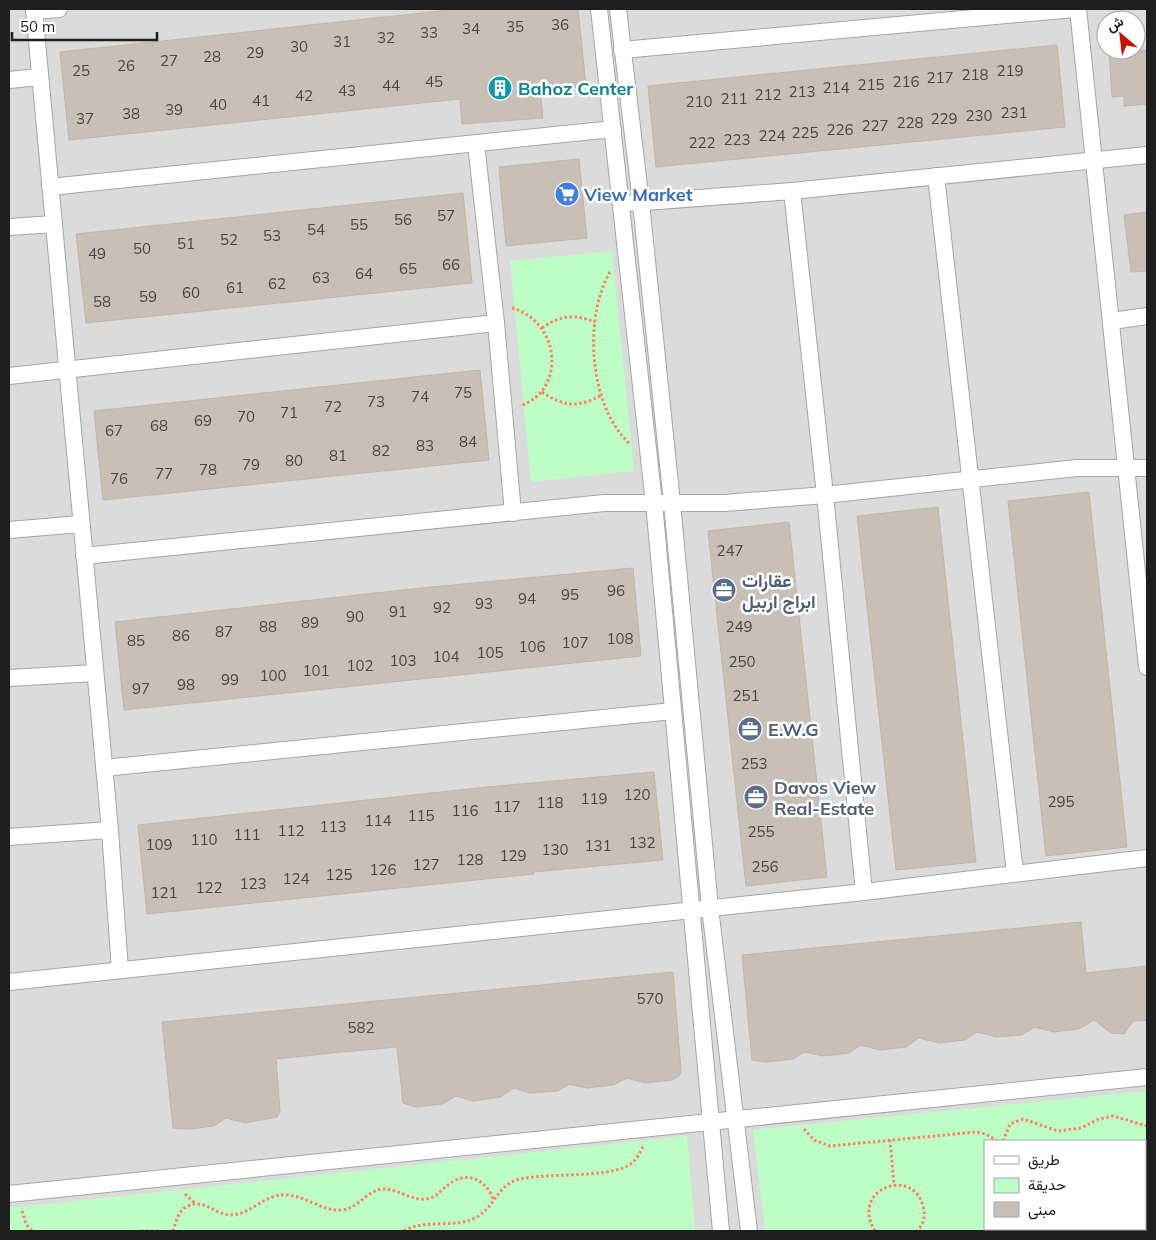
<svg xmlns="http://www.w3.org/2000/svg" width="1156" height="1240" font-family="Mulish,Vazirmatn,sans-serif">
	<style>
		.residential { fill: #dcdbdb; fill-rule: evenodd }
		.park { fill: #bcfec6; fill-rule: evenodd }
		.building { fill: #c8bfb6; stroke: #c3b4a4 }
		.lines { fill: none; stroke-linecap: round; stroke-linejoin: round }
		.minor-casing { stroke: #a5a5a5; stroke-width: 18 }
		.path { stroke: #ff7f65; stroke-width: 3; stroke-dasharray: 2.5 2.5; stroke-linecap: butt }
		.minor { stroke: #fff; stroke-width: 16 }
		.labels { text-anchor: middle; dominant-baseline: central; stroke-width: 5; stroke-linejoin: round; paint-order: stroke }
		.number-label { font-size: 15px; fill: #484644 }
		.culture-label { font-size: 18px; font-weight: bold; fill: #0d838f; stroke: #fff; text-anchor: start }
		.shop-label { font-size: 18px; font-weight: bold; fill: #366cbe; stroke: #fff; text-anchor: start }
		.service-label { font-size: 18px; font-weight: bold; fill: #4e5e75; stroke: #fff; text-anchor: start }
	</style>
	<rect width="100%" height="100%" fill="#f0ede3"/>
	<path class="residential" d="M9 9H1147V1231H9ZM1106 20H1136V50H1106ZM985 1141H1145V1229H985Z"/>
	<g class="park">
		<path d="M612 251 634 471 531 482 510 261Z"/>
		<path d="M1147 1091V1231H765L753 1130ZM985 1141H1145V1229H985Z"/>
		<path d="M687 1136 695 1231H9V1208Z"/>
	</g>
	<g class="building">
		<path d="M459 9H578L586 86 540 90 543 118 462 124 460 99 69 140 60 52Z"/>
		<path d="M1057 45 1065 127 656 167 648 86Z"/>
		<path d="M1109 50H1146L1147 104 1124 106V96L1112 97Z"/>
		<path d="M579 159 587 238 506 246 499 167Z"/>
		<path d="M463 193 472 283 86 323 76 234Z"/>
		<path d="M1147 212V271L1131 272 1124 215Z"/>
		<path d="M480 370 489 460 103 500 94 411Z"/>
		<path d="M1089 492 1127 847 1046 856 1008 501Z"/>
		<path d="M938 507 976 862 896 870 857 516Z"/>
		<path d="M789 522 827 877 746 886 708 531Z"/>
		<path d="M633 568 641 656 124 710 115 622 421 588Z"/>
		<path d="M654 772 663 860 533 872 534 874 147 914 138 825 487 787Z"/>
		<path d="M1081 922 1086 973 1147 966V1020L1133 1021 1124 1034 1111 1033 1094 1020 1079 1029 1054 1032 1034 1027 1022 1035 996 1037 977 1032 965 1040 939 1043 919 1038 906 1047 880 1050 861 1045 849 1053 823 1056 805 1052 793 1059 766 1062 752 1060 742 955Z"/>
		<path d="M673 972 681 1071 679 1076 672 1080 645 1083 627 1078 613 1085 587 1088 569 1084 558 1091 530 1093 514 1088 500 1097 473 1101 456 1096 442 1104 416 1107 403 1103 397 1047 332 1053 276 1059 280 1112 277 1117 245 1123 226 1118 214 1126 191 1129 173 1128 162 1022Z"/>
	</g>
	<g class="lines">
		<defs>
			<g id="minor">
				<path d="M34 9 110 830 120 970"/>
				<path d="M599 9 654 503 721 1231"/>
				<path d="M618 9 641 203 672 503 710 908 749 1231"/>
				<path d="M1078 9 1147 667"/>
				<path d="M34 11 59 9"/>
				<path d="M622 50 1074 9"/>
				<path d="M9 80 40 77"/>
				<path d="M476 144 496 323 513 513"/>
				<path d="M936 176 1015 873"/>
				<path d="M50 187 613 129"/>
				<path d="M792 191 825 495 864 892"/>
				<path d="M632 203 792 191 1147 155"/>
				<path d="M9 227 54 224"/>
				<path d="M1112 321 1147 316"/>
				<path d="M9 376 496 323"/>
				<path d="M9 530 81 524"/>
				<path d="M84 556 604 503H725L825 495 1077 468H1147"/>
				<path d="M9 678 95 673"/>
				<path d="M104 768 673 711"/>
				<path d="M9 837 110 830"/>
				<path d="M9 982 864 892 1147 858"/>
				<path d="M9 1194 1147 1077"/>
			</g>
		</defs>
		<use href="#minor" class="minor-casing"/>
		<g class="path">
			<path d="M610 272C583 318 589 407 630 444"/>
			<path d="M512 308C559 321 568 389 520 406"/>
			<path d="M542 328C561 315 574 314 595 322"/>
			<path d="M542 392C565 407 577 408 602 395"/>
			<path d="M804 1129 814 1140 830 1146 976 1132 986 1134 997 1141"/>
			<path d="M890 1140 894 1185"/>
			<path d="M1003 1141 1010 1124 1023 1119 1058 1131 1081 1128 1099 1119 1113 1116 1147 1126"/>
			<path d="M1145 1187H1147"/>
			<path d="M185 1194 195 1203"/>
			<path d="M22 1211 26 1224 32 1231"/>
			<path d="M141 1231H160"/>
			<path d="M173 1231C176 1222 178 1210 188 1206 204 1198 215 1215 231 1215 252 1214 265 1193 287 1195 306 1196 323 1212 342 1210 359 1208 366 1191 382 1189 397 1188 411 1201 426 1199 436 1198 441 1190 448 1185 466 1170 486 1179 493 1199"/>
			<path d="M404 1231C426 1218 453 1229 475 1218 494 1209 497 1184 520 1179 547 1173 605 1178 627 1166 635 1162 640 1154 643 1146"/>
			<path d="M875 1231C849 1189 913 1166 923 1206 926 1215 924 1224 917 1231"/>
		</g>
		<use href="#minor" class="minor"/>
	</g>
	<defs>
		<symbol id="building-disc" viewBox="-11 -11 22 22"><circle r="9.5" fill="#0f9aa8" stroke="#fff"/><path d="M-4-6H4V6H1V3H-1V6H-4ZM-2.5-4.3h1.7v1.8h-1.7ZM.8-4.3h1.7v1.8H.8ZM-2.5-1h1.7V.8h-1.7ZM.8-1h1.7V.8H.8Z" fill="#fff"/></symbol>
		<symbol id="supermarket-disc" viewBox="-11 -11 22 22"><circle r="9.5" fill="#3f7fe0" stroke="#fff"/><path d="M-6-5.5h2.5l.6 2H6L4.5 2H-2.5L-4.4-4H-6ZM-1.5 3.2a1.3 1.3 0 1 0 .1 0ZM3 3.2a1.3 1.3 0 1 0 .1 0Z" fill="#fff"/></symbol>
		<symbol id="office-disc" viewBox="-11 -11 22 22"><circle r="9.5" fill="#5c6f8a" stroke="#fff"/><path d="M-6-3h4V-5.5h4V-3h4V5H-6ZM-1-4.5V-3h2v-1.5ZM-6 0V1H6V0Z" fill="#fff"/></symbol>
	</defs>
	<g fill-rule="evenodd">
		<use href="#building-disc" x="486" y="74" width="28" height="28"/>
		<use href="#supermarket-disc" x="553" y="180" width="28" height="28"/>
		<use href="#office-disc" x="710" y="576" width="28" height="28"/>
		<use href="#office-disc" x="736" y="715" width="28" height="28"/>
		<use href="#office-disc" x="742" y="783" width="28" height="28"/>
	</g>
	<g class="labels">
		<g class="number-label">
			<text x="560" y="24">36</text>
			<text x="515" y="26">35</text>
			<text x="471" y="28">34</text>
			<text x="429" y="32">33</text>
			<text x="386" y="37">32</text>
			<text x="342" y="41">31</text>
			<text x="299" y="46">30</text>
			<text x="255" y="52">29</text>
			<text x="212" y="56">28</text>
			<text x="169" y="60">27</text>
			<text x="126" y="65">26</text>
			<text x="81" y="70">25</text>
			<text x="1010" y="70">219</text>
			<text x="975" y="74">218</text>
			<text x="940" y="77">217</text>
			<text x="434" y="81">45</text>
			<text x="906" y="81">216</text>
			<text x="871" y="84">215</text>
			<text x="391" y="85">44</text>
			<text x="836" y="87">214</text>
			<text x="347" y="90">43</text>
			<text x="802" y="91">213</text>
			<text x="768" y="94">212</text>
			<text x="304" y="95">42</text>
			<text x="734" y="98">211</text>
			<text x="261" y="100">41</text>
			<text x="699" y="101">210</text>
			<text x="218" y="104">40</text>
			<text x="174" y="109">39</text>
			<text x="1014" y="112">231</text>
			<text x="131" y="113">38</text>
			<text x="979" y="115">230</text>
			<text x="85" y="118">37</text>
			<text x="944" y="118">229</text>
			<text x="910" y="122">228</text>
			<text x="875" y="125">227</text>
			<text x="840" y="129">226</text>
			<text x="805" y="132">225</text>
			<text x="772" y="135">224</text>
			<text x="737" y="139">223</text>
			<text x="702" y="142">222</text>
			<text x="446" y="215">57</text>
			<text x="403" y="219">56</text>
			<text x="359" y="224">55</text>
			<text x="316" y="229">54</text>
			<text x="272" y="235">53</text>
			<text x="229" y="239">52</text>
			<text x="186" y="243">51</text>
			<text x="142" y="248">50</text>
			<text x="97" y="253">49</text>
			<text x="451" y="264">66</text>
			<text x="408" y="268">65</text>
			<text x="364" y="273">64</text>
			<text x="321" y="277">63</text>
			<text x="277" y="283">62</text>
			<text x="235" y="287">61</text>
			<text x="191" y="292">60</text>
			<text x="148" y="296">59</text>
			<text x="102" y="301">58</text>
			<text x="463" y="392">75</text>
			<text x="420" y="396">74</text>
			<text x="376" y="401">73</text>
			<text x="333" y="406">72</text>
			<text x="289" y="412">71</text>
			<text x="246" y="416">70</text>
			<text x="203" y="420">69</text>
			<text x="159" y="425">68</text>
			<text x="114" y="430">67</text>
			<text x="468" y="441">84</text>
			<text x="425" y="445">83</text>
			<text x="381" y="450">82</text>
			<text x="338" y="455">81</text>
			<text x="294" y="460">80</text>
			<text x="251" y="464">79</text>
			<text x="208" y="469">78</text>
			<text x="164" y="473">77</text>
			<text x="119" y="478">76</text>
			<text x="730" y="550">247</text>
			<text x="616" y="590">96</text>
			<text x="570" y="594">95</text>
			<text x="527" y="598">94</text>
			<text x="484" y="603">93</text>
			<text x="442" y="607">92</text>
			<text x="398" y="611">91</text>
			<text x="355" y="616">90</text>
			<text x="310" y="622">89</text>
			<text x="268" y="626">88</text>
			<text x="739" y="626">249</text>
			<text x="224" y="631">87</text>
			<text x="181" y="635">86</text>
			<text x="620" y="638">108</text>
			<text x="136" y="640">85</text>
			<text x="575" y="642">107</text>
			<text x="532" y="646">106</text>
			<text x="490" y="652">105</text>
			<text x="446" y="656">104</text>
			<text x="403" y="660">103</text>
			<text x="742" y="661">250</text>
			<text x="360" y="665">102</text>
			<text x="316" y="670">101</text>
			<text x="273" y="675">100</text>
			<text x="230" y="679">99</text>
			<text x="186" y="684">98</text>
			<text x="141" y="688">97</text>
			<text x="746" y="695">251</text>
			<text x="754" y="763">253</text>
			<text x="637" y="794">120</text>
			<text x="594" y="798">119</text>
			<text x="1061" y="801">295</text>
			<text x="550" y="802">118</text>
			<text x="507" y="806">117</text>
			<text x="465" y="810">116</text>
			<text x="421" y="815">115</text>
			<text x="378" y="820">114</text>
			<text x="333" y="826">113</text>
			<text x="291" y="830">112</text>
			<text x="761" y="831">255</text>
			<text x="247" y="834">111</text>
			<text x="204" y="839">110</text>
			<text x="642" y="842">132</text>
			<text x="159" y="844">109</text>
			<text x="598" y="845">131</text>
			<text x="555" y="849">130</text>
			<text x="513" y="855">129</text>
			<text x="470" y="859">128</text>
			<text x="426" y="864">127</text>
			<text x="765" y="866">256</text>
			<text x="383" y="869">126</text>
			<text x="339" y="874">125</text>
			<text x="296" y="878">124</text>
			<text x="253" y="883">123</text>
			<text x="209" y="887">122</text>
			<text x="164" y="892">121</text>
			<text x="650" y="998">570</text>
			<text x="361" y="1027">582</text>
		</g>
		<g class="culture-label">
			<text x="518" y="88">Bahoz Center</text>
		</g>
		<g class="shop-label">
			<text x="584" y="194">View Market</text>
		</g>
		<g class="service-label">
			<text x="742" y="580">عقارات<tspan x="742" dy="21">ابراج اربیل</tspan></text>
			<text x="768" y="729">E.W.G</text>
			<text x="774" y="787">Davos View<tspan x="774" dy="21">Real-Estate</tspan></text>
		</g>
	</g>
	<rect width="1156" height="1240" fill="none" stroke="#1e1e1e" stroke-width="20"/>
	<rect x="984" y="1140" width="162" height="90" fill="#ffffff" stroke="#a5a5a5"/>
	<rect x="994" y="1156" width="25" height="8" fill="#ffffff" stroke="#a5a5a5"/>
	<text x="1028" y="1165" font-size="15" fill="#1e1e1e">طريق</text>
	<rect x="994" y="1178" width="25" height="15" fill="#bcfec6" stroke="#a5a5a5"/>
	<text x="1028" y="1190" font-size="15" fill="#1e1e1e">حديقة</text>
	<rect x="994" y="1202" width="25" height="15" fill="#c8bfb6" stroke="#a5a5a5"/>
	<text x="1028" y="1215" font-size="15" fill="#1e1e1e">مبنى</text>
	<g transform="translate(1121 35) rotate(332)"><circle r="24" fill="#ffffff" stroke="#a5a5a5"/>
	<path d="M0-4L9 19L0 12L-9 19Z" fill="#cc0e00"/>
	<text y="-8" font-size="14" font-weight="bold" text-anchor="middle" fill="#1e1e1e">ش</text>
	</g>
	<path d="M12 32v8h145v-8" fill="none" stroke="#1e1e1e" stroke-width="2.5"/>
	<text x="20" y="32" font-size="15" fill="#1e1e1e" stroke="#ffffff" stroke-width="4" paint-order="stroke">50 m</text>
</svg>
